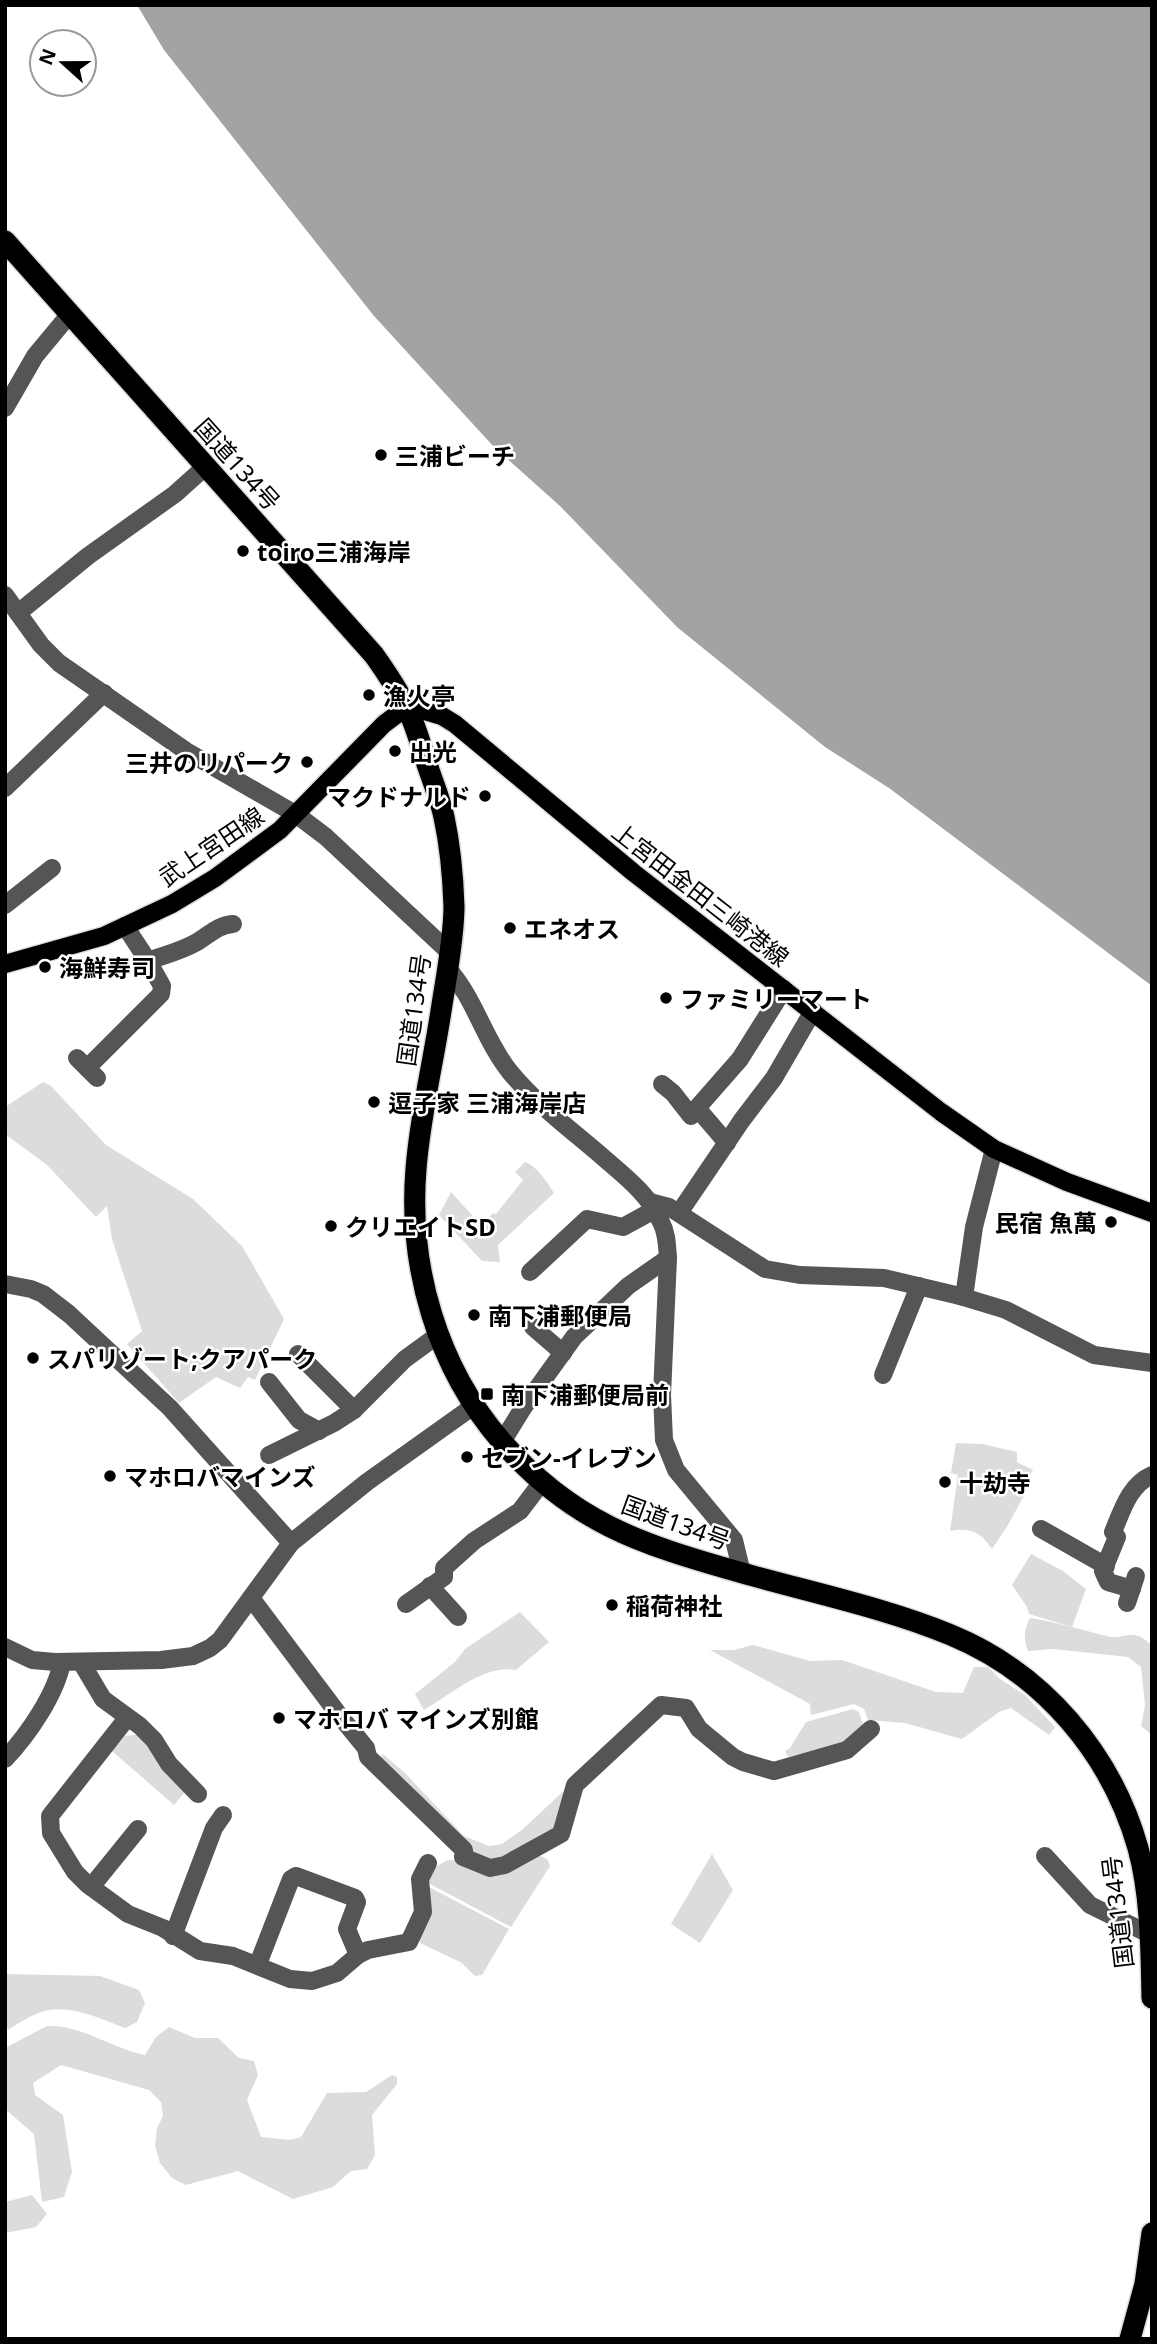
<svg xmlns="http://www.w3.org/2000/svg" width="1157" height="2344" font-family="'Noto Sans','Noto Sans JP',sans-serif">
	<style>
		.green { fill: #dcdcdc }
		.water { fill: #a3a3a3 }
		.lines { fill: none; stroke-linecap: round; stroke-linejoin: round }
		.major-casing { stroke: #dbdbdb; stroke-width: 21 }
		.highway-casing { stroke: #dbdbdb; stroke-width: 24 }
		.minor { stroke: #555; stroke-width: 18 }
		.major { stroke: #000; stroke-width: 18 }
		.highway { stroke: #000; stroke-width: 21 }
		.poi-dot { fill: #000; stroke: #fff; stroke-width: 2.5 }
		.labels { text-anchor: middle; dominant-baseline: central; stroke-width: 5; stroke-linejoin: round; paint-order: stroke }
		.poi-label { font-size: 24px; font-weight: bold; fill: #000; stroke: #fff; text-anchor: start }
		.street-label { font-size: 24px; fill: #000; stroke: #fff }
	</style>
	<rect width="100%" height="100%" fill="#fff"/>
	<g class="green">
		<path d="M43 1082 51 1086 106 1145 193 1199 242 1246 284 1319 255 1380 248 1377 240 1388 216 1377 179 1403 127 1344 142 1331 112 1239 107 1206 96 1217 47 1165 5 1134V1107Z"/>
		<path d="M525 1162C537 1166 547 1182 554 1193L498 1245 500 1262 482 1261 439 1215 451 1192 481 1225 493 1213 496 1214 523 1180 515 1172Z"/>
		<path d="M956 1443 982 1444 1017 1452V1462L1033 1470 1025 1484 1029 1486 1008 1525 992 1549C981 1532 970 1527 950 1531L958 1475 951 1473Z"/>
		<path d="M1031 1554 1063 1571 1086 1589 1072 1627 1029 1614 1027 1607 1012 1585Z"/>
		<path d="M520 1612 549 1642 516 1670C484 1664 450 1695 424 1710L415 1694 455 1662 465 1649Z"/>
		<path d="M1030 1618C1057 1622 1085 1631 1111 1637 1119 1639 1129 1632 1138 1636 1143 1637 1147 1642 1152 1645V1735L1141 1726 1145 1705 1141 1667 1128 1657 1053 1649 1028 1651C1023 1638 1024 1630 1030 1618Z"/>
		<path d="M753 1645 810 1661 842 1660 936 1692 963 1693 974 1667H988L1000 1679 1025 1695 1055 1727 1049 1735 1011 1708 999 1712 962 1739 905 1723 868 1720 864 1709 854 1704 811 1715 810 1704 710 1650H734Z"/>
		<path d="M853 1709 859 1712 863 1724 842 1743 788 1757 785 1751 790 1748 806 1722Z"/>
		<path d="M141 1734 186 1788 184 1793 174 1805 112 1751 125 1736Z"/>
		<path d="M383 1754 405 1773 464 1836 489 1846 502 1844 523 1829 571 1784 558 1832 487 1865 376 1762Z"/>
		<path d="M537 1854 548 1860 550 1866 511 1927 428 1883 435 1867 448 1860 461 1861 474 1867Z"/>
		<path d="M712 1854 733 1890 700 1943 671 1924Z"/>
		<path d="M427 1886 509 1929 482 1975 475 1976 462 1963 420 1943 419 1934Z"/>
		<path d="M5 1974 100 1976 139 1990 145 2003 137 2022 125 2028C98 2018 67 2002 38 2013 28 2017 18 2024 9 2029L5 2027Z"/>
		<path d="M47 2026C82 2025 111 2048 145 2055L156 2037 169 2027 195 2038H218L239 2058 254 2061 258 2075 247 2100 261 2137 290 2140 301 2137 327 2093 366 2092 392 2075 397 2077V2084L372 2115 375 2155 367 2169 351 2171 333 2187 293 2199 238 2171 186 2185 172 2178 160 2163 155 2146 157 2128 163 2116 161 2102 149 2090 61 2065 33 2083 35 2095 63 2115 72 2172 64 2197 42 2202 34 2134 5 2109V2048Z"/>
		<path d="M32 2195 47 2214 36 2227 5 2233V2202Z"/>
	</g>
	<path class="water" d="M137 5H1152V986L889 788 825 747 677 627 560 506 494 447 374 316 164 50Z"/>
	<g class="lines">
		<defs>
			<path id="major" d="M5 964 104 936 172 904 215 878 280 830 384 724 396 715 408 710 425 711 442 716 455 724 634 873 941 1112 994 1149 1067 1182 1152 1213"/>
			<g id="highway">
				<path d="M5 241 374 655C386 672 398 690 407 708 415 724 420 742 425 758 431 778 440 797 444 817 450 845 453 877 454 906 454 939 446 978 441 1011 433 1064 420 1116 416 1169 408 1267 437 1367 502 1442 572 1522 640 1544 739 1572 809 1592 883 1607 951 1635 1043 1673 1111 1753 1138 1848 1151 1896 1151 1949 1152 1998"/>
				<path d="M1130 2339 1145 2284 1152 2233"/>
			</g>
		</defs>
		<use href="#major" class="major-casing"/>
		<use href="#highway" class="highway-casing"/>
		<g class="minor">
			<path d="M5 408 35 356 69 315"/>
			<path d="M5 595 41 645 59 663 186 751 297 815 326 837 449 952"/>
			<path d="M18 613 88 556 175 494 205 467"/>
			<path d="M5 788 104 693"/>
			<path d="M5 905 52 868"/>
			<path d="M125 926 148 961C164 955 182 951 197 942 209 935 218 925 233 924"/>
			<path d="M447 968C475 998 484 1040 510 1072 537 1105 573 1131 605 1159 627 1178 649 1195 661 1222 667 1233 667 1246 668 1258L662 1395 664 1440 676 1470 734 1540 742 1573"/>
			<path d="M77 1058 97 1078"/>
			<path d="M87 1068 161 994 162 986 148 961"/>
			<path d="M662 1084 673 1093 691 1116 697 1108"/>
			<path d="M727 1143 697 1108 740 1059 784 989"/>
			<path d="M650 1202 669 1207 765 1269 800 1275 884 1278 960 1296 1006 1310 1094 1355 1152 1363"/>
			<path d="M679 1213 742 1120 774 1078 813 1011"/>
			<path d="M530 1272 587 1219 623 1227 654 1210"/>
			<path d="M5 1284 31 1289 43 1294 69 1314 170 1408 291 1543"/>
			<path d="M960 1296 964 1297 974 1227 994 1149"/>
			<path d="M533 1327 563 1353"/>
			<path d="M298 1354 354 1410"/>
			<path d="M883 1375 919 1286"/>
			<path d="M269 1382 299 1420 319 1431"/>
			<path d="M502 1442 523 1408 574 1337 628 1286 668 1258"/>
			<path d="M269 1455 334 1423 354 1410 405 1359 438 1335"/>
			<path d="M1041 1529 1106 1566"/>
			<path d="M430 1586 458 1617"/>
			<path d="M1132 1589 1108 1582 1103 1571 1117 1537 1113 1532C1122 1511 1129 1485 1152 1475"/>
			<path d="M251 1598 339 1715 366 1748 368 1757 464 1850 463 1857 490 1868 505 1865 561 1834 575 1785 661 1705 686 1708 699 1729 733 1757 743 1762 774 1771 847 1750 871 1729"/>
			<path d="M1127 1603 1136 1576"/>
			<path d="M406 1604 444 1577V1568L474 1541 520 1511 542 1482"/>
			<path d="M5 1647 32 1660 55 1662 161 1660 193 1656 210 1648 220 1640 291 1543 367 1482 475 1405"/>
			<path d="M81 1662 103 1699 140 1726 154 1740 169 1764 198 1794"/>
			<path d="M127 1718 50 1816 51 1833 75 1872 87 1884 128 1914 163 1928 200 1951 233 1956 290 1979 312 1981 337 1973 358 1955 368 1950 409 1942 423 1912 420 1879 428 1863"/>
			<path d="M5 1759C28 1735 56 1694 62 1662"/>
			<path d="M1045 1856 1090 1905 1149 1934"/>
			<path d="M91 1887 138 1829"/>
			<path d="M173 1936 214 1828 223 1815"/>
			<path d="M258 1964 291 1879 296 1876 355 1898 357 1902 347 1929 358 1955"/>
		</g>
		<use href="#major" class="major"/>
		<use href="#highway" class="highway"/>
	</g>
	<g class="poi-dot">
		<circle cx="381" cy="455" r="7"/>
		<circle cx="243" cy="551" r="7"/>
		<circle cx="369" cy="695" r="7"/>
		<circle cx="395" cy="751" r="7"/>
		<circle cx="307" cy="762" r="7"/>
		<circle cx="485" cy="796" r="7"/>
		<circle cx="510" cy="928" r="7"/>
		<circle cx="45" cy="967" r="7"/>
		<circle cx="666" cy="998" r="7"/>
		<circle cx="374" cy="1102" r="7"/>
		<circle cx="1111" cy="1222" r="7"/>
		<circle cx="331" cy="1226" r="7"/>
		<circle cx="474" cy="1315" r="7"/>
		<circle cx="33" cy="1358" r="7"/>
		<rect x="480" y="1387" width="14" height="14" rx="3.5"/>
		<circle cx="467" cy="1457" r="7"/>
		<circle cx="110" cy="1476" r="7"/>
		<circle cx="945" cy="1482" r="7"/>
		<circle cx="612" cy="1605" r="7"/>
		<circle cx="279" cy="1718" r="7"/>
	</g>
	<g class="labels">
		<g class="poi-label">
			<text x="395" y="455">三浦ビーチ</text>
			<text x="257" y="551">toiro三浦海岸</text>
			<text x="383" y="695">漁火亭</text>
			<text x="409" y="751">出光</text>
			<text x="293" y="762" text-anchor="end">三井のリパーク</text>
			<text x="471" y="796" text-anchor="end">マクドナルド</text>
			<text x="524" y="928">エネオス</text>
			<text x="59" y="967">海鮮寿司</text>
			<text x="680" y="998">ファミリーマート</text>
			<text x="388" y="1102">逗子家 三浦海岸店</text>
			<text x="1097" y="1222" text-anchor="end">民宿 魚萬</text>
			<text x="345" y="1226">クリエイトSD</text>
			<text x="488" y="1315">南下浦郵便局</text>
			<text x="47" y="1358">スパリゾート;クアパーク</text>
			<text x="501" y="1394">南下浦郵便局前</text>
			<text x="481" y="1457">セブン-イレブン</text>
			<text x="124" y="1476">マホロバマインズ</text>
			<text x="959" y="1482">十劫寺</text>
			<text x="626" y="1605">稲荷神社</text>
			<text x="293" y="1718">マホロバ マインズ別館</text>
		</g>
		<g class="street-label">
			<text transform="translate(238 464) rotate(48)">国道134号</text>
			<text transform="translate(211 846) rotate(-34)">武上宮田線</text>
			<text transform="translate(701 894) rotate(38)">上宮田金田三崎港線</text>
			<text transform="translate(413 1010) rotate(-82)">国道134号</text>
			<text transform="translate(676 1522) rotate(20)">国道134号</text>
			<text transform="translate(1117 1912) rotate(-97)">国道134号</text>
		</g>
	</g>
	<rect width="1157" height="2344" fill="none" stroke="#000000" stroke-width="14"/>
	<g transform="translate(63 63) rotate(291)"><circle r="33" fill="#ffffff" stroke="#999999" stroke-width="2"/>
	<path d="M0-5L12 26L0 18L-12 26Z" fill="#000000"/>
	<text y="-10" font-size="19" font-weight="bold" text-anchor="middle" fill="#000000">N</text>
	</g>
</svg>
